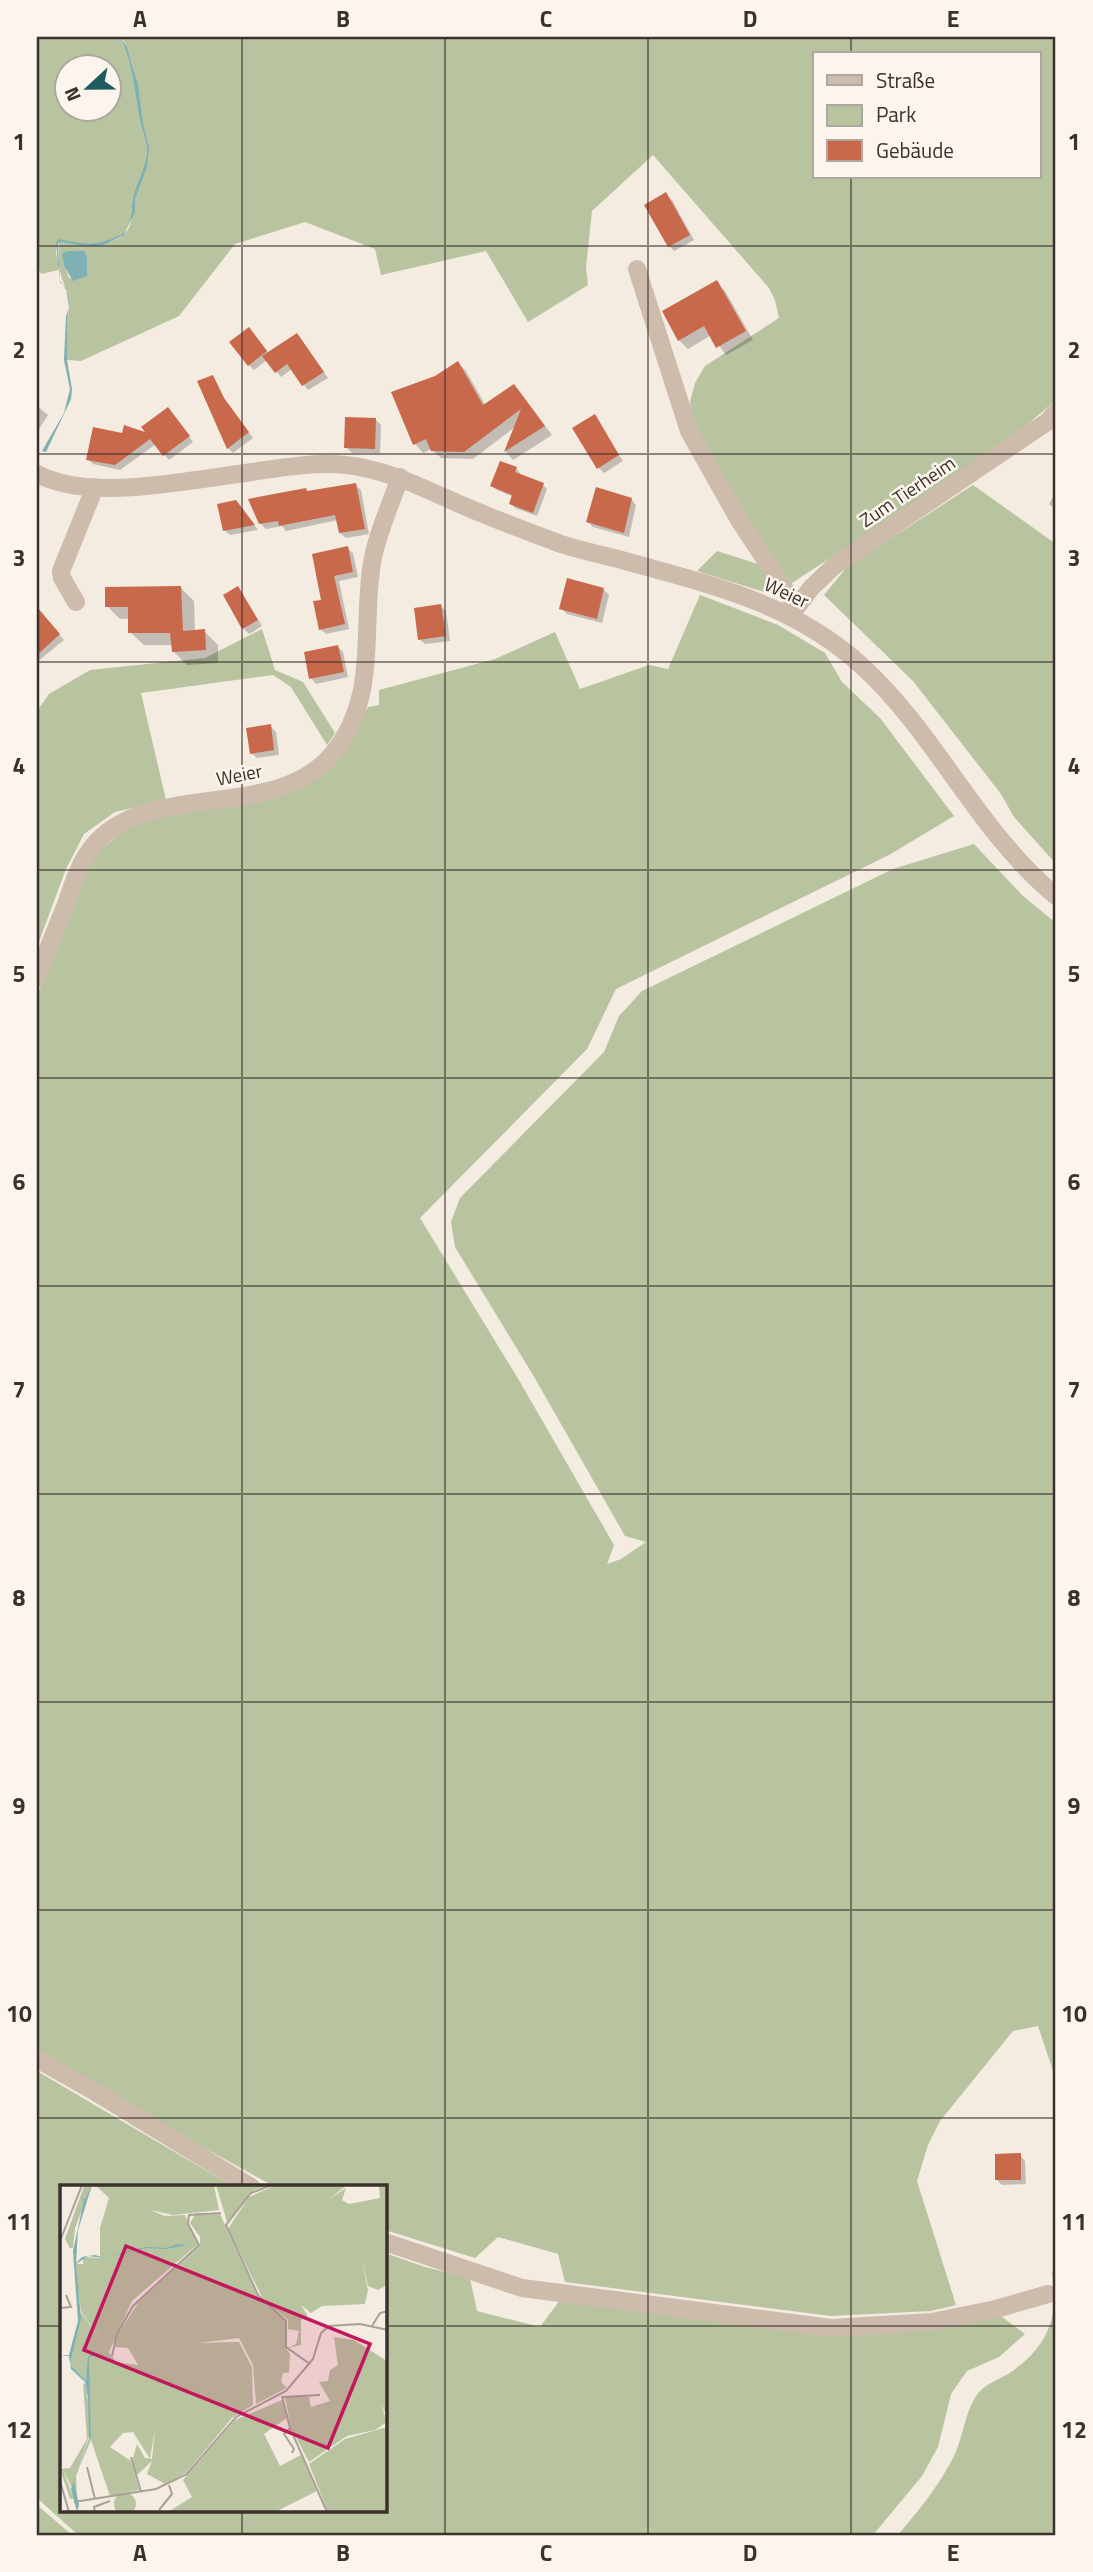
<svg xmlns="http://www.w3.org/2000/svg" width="1093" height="2572" font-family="'Titillium Web',sans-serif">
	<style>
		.green { fill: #b8c4a0; fill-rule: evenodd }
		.water { fill: #7fb0b2 }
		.shadow { fill: #0003 }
		.building { fill: #c8694b }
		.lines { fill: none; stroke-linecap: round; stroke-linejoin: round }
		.minor { stroke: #cdbbac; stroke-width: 18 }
		.grid { fill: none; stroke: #3b302b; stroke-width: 2; stroke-opacity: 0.55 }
		.labels { text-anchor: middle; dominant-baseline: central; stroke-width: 5; stroke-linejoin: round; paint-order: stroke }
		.street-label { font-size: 19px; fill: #3b302b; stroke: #fbf5ee }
		.inset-road { fill: none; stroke: #aaa098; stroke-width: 2 }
		.view { fill: #c2185b; fill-opacity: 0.15; stroke: #c2185b; stroke-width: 3.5 }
		.inset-edge { fill: none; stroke: #3b302b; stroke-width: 3.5 }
		.neatline { fill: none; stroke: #3b302b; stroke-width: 2.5 }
		.grid-label { font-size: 23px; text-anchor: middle; font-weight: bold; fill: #3b302b }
	</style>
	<rect width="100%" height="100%" fill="#f4ebe1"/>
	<g class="green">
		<path d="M37 37H120C134 65 134 95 141 125 143 133 147 142 147 151 146 168 137 181 133 197 131 208 133 229 120 235 96 247 84 244 58 240 54 246 56 256 59 263V242C83 246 100 249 121 237 134 229 132 209 135 198 139 181 147 168 148 151 149 141 144 130 142 120 138 92 135 63 122 37H1056V400L1008 441 792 583 740 514 693 422 690 402 695 383 705 366 779 318 775 300 769 288 653 155 592 211 586 267 588 285 528 322 486 251 381 275 375 249 305 222 235 244 179 316 81 361 67 360V315C74 298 61 283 59 266L58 270 41 274 37 266ZM815 54H1039V177H815ZM66 66H108V108H66ZM87 256V276L69 278 63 261Z"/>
		<path d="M973 485 1056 544V864L1014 817 1001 794 913 681 824 595 847 567Z"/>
		<path d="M717 551 758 564 774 588 764 592 697 571Z"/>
		<path d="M700 595 778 625 825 653 842 682 880 718 954 816 889 855 616 989 587 1049 420 1218 520 1382 614 1545 607 1564 621 1559 646 1542 625 1536 533 1375 455 1247 451 1222 460 1198 604 1052 619 1016 642 991 893 869 974 844 1023 896 1056 923V2080L1038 2026 1013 2031 940 2121 928 2145 917 2181 956 2305 931 2311 831 2316 565 2282 558 2254 498 2237 475 2258 385 2230V2187H275L159 2123 37 2049V996L86 868 97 853 125 829 156 818 263 801 313 781 337 759 368 707 379 705V690L495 659 555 632 580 689 649 665 668 669Z"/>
		<path d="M262 629 275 670 303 682 335 733 327 745 291 687 273 675 141 693 166 800 115 812 84 834 66 869 37 947V711L49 694 90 670 205 658Z"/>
		<path d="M37 2071 234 2187H61V2511H385V2253L425 2267 470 2278 477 2311 540 2327 560 2300 831 2335 1001 2316 1025 2334 999 2357 967 2371 951 2394 938 2447 922 2476 873 2535H78L37 2498Z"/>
		<path d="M1052 2272H1056V2535H898C919 2510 939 2486 954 2456 964 2436 965 2408 980 2391 987 2384 999 2379 1008 2374 1047 2348 1060 2318 1052 2272Z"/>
		<path d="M37 2505 72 2535H37Z"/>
	</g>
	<g class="water">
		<path d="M120 37 127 47 138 85 143 123 149 147 147 167 135 199V212L124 235 102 246H83L60 242 58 244 60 281C69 290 71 304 67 316V360L72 389 71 399 46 452 42 451 64 413 70 389 64 360 66 316 69 308 66 288 60 282 56 243 58 239C84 244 95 247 120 235 133 229 131 208 133 197 137 181 146 168 147 151 147 142 143 133 141 125 134 95 134 65 120 37Z"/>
		<path d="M70 251H84L87 256V276L73 281 64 266 62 253Z"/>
	</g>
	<g class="shadow">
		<path d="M666 195 672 200 694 240 674 251 669 246Z"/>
		<path d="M716 283 725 291 753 340 726 355 711 335 688 349 679 340Z"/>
		<path d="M254 334 269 354 302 341 328 378 308 390 292 369 281 377 267 360 254 370 249 365Z"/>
		<path d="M458 363 466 371 486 406 522 395 552 435 513 460 506 452 515 427 473 459 441 458 431 449 423 453 415 444 393 393 435 377Z"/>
		<path d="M212 377 228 405 253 438 233 453 228 448 200 382Z"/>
		<path d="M37 406 48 415 37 432Z"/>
		<path d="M173 414 193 442 169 460 156 444 120 470 93 464 88 459 150 436Z"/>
		<path d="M595 417 623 461 604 473 598 467Z"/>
		<path d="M376 420 381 425 380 453H352L346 447Z"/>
		<path d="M516 468 520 473 519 475 543 485 547 489 537 516 515 508 511 503 514 497 497 490 492 486Z"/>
		<path d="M355 485 361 490 369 534 346 538 340 533 338 520 286 531 282 526 266 529 260 523 308 492Z"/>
		<path d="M1056 491V509L1049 504Z"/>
		<path d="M631 499 636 505 629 537 593 527 588 522Z"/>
		<path d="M241 508 258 530 230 535 224 530Z"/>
		<path d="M347 548 353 553 358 577 339 581 349 629 326 634 320 629 323 601 314 555Z"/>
		<path d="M180 587 194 601 195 632 204 631 218 645V663L187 665 173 651V645H144L130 632V619H120L107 606Z"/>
		<path d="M238 588 262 626 249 634 243 628Z"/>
		<path d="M603 589 609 595 602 623 567 614 561 608Z"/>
		<path d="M441 606 446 611 450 641 425 644 419 639Z"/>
		<path d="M39 613 64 640 37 662V615Z"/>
		<path d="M338 647 343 652 348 677 316 684 311 678Z"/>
		<path d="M270 726 276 732 279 755 257 758 251 753Z"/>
		<path d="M1020 2155 1025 2161 1026 2184 1002 2185 996 2179Z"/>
	</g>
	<g class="building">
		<path d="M666 192 690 235 668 247 644 205Z"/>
		<path d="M717 280 746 331 716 348 704 326 678 341 662 311Z"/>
		<path d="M249 327 267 351 248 366 229 342Z"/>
		<path d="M297 333 324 372 302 386 287 364 275 373 262 356Z"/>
		<path d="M458 361 483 405 514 384 545 426 504 452 521 409 464 452 431 451 426 439 413 445 391 392 435 376Z"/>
		<path d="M213 375 224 398 249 432 227 449 197 381Z"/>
		<path d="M168 407 190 436 163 456 150 439 115 465 86 460 93 427 122 433 124 425 145 432 141 427Z"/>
		<path d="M595 414 619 455 597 469 572 428Z"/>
		<path d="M345 417 376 418 375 449 344 448Z"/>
		<path d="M500 461 517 467 515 472 544 483 533 513 509 504 512 495 490 486Z"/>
		<path d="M356 483 365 529 339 533 335 515 279 526 278 521 259 524 248 499 306 488 307 491Z"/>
		<path d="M596 487 632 498 624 533 586 522Z"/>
		<path d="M236 500 255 525 223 531 217 504Z"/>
		<path d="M348 546 353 572 334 576 345 624 319 630 313 601 321 600 312 554Z"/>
		<path d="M567 578 604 588 597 619 559 609Z"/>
		<path d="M181 586 183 631 205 629 206 650 172 652 170 633H128V607H105V587Z"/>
		<path d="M238 586 258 620 242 629 223 595Z"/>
		<path d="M441 604 446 636 418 640 414 608Z"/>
		<path d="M37 607 60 634 37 655Z"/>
		<path d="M338 645 344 672 309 679 304 652Z"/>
		<path d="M271 724 274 750 250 754 246 728Z"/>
		<path d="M1021 2153V2180H995V2154Z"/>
	</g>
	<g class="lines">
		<g class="minor">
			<path d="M637 269 689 431 739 520 796 606"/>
			<path d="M37 474C67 489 102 489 135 487 176 484 217 477 258 471 286 467 317 462 346 465 385 469 421 487 457 503 491 518 526 531 561 544 579 550 599 554 618 559 707 584 793 602 863 667 937 735 978 832 1056 896"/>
			<path d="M76 602 62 578 61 571 95 487"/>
			<path d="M791 615 811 588 834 566 1047 422 1056 412"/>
			<path d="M37 978C46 953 56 929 66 904 73 884 79 863 93 846 148 778 278 824 334 752 379 695 361 629 372 563 376 536 391 504 400 477"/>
			<path d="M37 2059 97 2093 251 2187"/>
			<path d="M385 2242 522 2288 831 2328 932 2322 996 2309 1048 2294"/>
		</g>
	</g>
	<path class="grid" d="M242 37V2187M445 37V2535M648 37V2535M851 37V54M851 177V2535M37 246H1056M37 454H1056M37 662H1056M37 870H1056M37 1078H1056M37 1286H1056M37 1494H1056M37 1702H1056M37 1910H1056M37 2118H1056M37 2326H61M385 2326H1056M242 2511V2535"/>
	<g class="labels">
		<g class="street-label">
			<text transform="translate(907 491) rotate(-34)">Zum Tierheim</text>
			<text transform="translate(787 592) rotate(25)">Weier</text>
			<text transform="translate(239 774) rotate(-11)">Weier</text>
		</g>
	</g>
	<g transform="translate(60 2185)">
		<rect width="327" height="327" fill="#f4ebe1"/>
		<path d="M32 0 15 43 13 63H10L5 54 24 1ZM35 0H154L159 25 113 30 90 25 105 31 125 30 138 59 72 116 49 167 21 126 18 104 16 79H23V72L40 73V43L49 13ZM156 0H208L194 5 167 37ZM216 0H287L268 15 286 3 282 15 289 19 320 13 319 0 328 1 327 100 318 105 308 101 301 71 308 105 305 119 262 121 251 128 241 120 248 131 241 135V160L228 163 236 159 239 146 228 144V135L203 114 168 44 189 12ZM136 28 160 29 197 110 225 134V162L230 169 229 188H223L221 197 227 203 196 219 193 180 179 153 139 158 179 157 192 182 193 220 172 233 127 287 105 299 87 289 92 276 76 291 72 276 77 259 85 273 92 274 95 244 90 274 73 247 63 248 50 262 71 276 79 305 50 311 31 255 16 290 17 314 14 296 31 251 27 197 10 179 21 127 56 177 78 180 68 163 55 162 58 149 78 118 140 60V52L130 38ZM274 152 294 155 327 176V232L321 219 327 237 315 245 287 251 249 277 231 243 225 212H249L251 222 270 216 259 197 268 196 270 185 278 180ZM23 198 26 200 29 224V251L12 303 3 285 14 314H10L0 284 10 283 27 254ZM222 215 227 233 204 249 220 281 241 270 257 306 215 327H108L132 312 123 295 175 235ZM327 242V327H268L249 279 285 254ZM54 319a11 11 0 1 1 22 0a11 11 0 1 1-22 0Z" fill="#b8c4a0"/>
		<path d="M32 0 18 45 16 78 22 72 28 71 35 70 44 73 85 62H89L106 63 118 59 127 60 106 64 86 63 44 73 28 71 16 79 21 133 10 179 26 196 28 172 30 170 39 168 69 179 38 168 29 173 31 251 14 296 19 320 17 327 11 304 29 254 28 212 25 197 11 184 9 171 0 170H9L18 136 13 66 24 15 20 12 25 14Z" fill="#7fb0b2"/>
		<path class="inset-road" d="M212 0 191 8 166 40 198 110 226 136V162L250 179M0 56 22 0M0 123 11 122 6 110M312 141 320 128 328 126M52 171 57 149 73 121 139 60 128 39 129 30 161 28M222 211 230 243 267 327M223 212 260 210M230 243 224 249 234 264 232 268M71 272 81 307M27 282 35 314M0 296 9 327M14 317 96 304 127 289 176 232 226 206 253 174 261 148 269 141 300 139 328 145M99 325 112 309 109 300M35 327 34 322 50 316"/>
		<path class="view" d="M66 61 310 159 268 263 24 165Z"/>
		<rect width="327" height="327" class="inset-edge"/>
	</g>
	<rect width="1093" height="2572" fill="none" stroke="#fbf5ee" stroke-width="77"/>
	<rect x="813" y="52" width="228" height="126" fill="#fbf5ee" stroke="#aea6a0" stroke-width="2"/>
	<rect x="827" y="75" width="35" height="10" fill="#cdbbac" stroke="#aea6a0" stroke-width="2"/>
	<text x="876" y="88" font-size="21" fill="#3b302b">Straße</text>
	<rect x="827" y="105" width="35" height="21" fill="#b8c4a0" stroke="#aea6a0" stroke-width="2"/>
	<text x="876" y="122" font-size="21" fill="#3b302b">Park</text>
	<rect x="827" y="140" width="35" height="21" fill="#c8694b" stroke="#aea6a0" stroke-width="2"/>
	<text x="876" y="158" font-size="21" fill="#3b302b">Gebäude</text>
	<g transform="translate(88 88) rotate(248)"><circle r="33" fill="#fbf5ee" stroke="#aea6a0" stroke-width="2"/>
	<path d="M0-5L12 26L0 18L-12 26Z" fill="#1f5a5e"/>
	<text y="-10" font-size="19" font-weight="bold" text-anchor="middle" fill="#3b302b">N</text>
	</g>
	<rect x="38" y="38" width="1016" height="2496" class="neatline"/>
	<g class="grid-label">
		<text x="140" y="27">A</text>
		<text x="343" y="27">B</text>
		<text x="546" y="27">C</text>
		<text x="750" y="27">D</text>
		<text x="953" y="27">E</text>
		<text x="19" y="150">1</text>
		<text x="1074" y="150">1</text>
		<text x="19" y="358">2</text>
		<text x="1074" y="358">2</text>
		<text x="19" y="566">3</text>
		<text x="1074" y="566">3</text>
		<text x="19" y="774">4</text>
		<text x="1074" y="774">4</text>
		<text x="19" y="982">5</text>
		<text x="1074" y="982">5</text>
		<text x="19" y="1190">6</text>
		<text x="1074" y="1190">6</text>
		<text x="19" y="1398">7</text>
		<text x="1074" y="1398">7</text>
		<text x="19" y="1606">8</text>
		<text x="1074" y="1606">8</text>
		<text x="19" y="1814">9</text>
		<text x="1074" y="1814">9</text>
		<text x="19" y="2022">10</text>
		<text x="1074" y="2022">10</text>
		<text x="19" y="2230">11</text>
		<text x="1074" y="2230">11</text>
		<text x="19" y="2438">12</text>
		<text x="1074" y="2438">12</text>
		<text x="140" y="2561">A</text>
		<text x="343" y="2561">B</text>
		<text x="546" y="2561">C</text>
		<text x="750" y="2561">D</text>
		<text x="953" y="2561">E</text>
	</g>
</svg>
